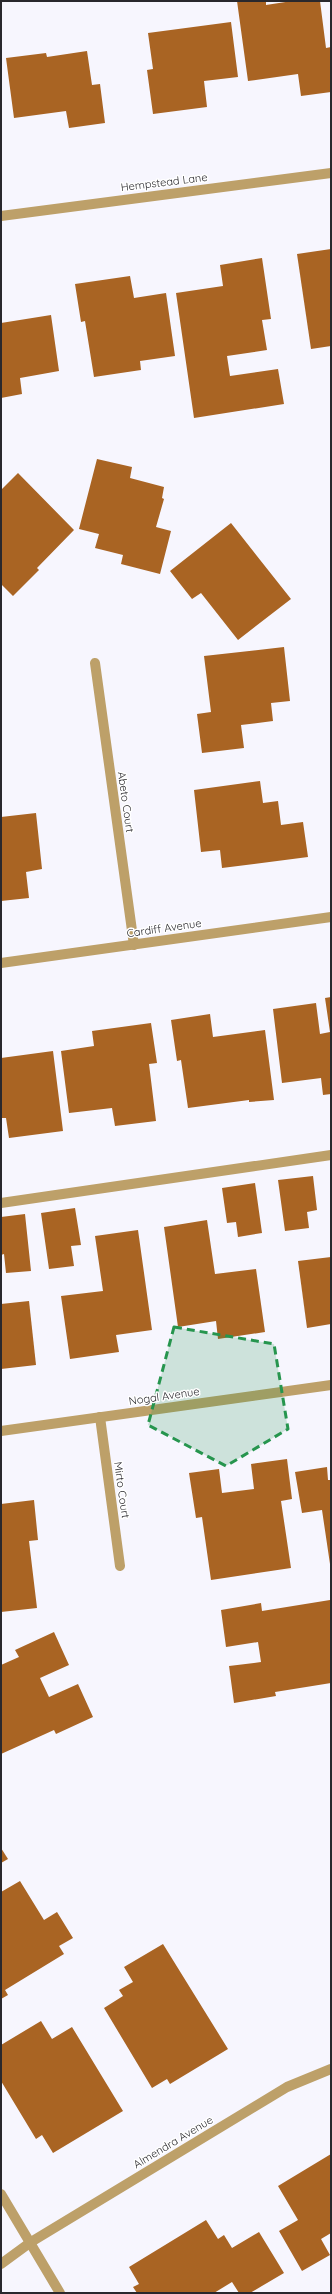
<svg xmlns="http://www.w3.org/2000/svg" width="332" height="2294" font-family="Quicksand,sans-serif">
	<style>
		.building { fill: #a96423 }
		.lines { fill: none; stroke-linecap: round; stroke-linejoin: round }
		.service { stroke: #bda069; stroke-width: 10 }
		.minor { stroke: #bda069; stroke-width: 10 }
		.marked { fill: #26954e; fill-opacity: 0.2; stroke: #26954e; stroke-width: 3; stroke-dasharray: 8 5; stroke-linejoin: round }
		.labels { text-anchor: middle; dominant-baseline: central; stroke-width: 3; stroke-linejoin: round; paint-order: stroke }
		.street-label { font-size: 11px; fill: #29282d; stroke: #fff }
	</style>
	<rect width="100%" height="100%" fill="#f7f6fe"/>
	<g class="building">
		<path d="M237 1H266V5L292 1H320L326 48 331 47V92L301 96 298 74 248 81Z"/>
		<path d="M231 22 238 77 204 81 207 107 153 114 147 70 153 69 148 33Z"/>
		<path d="M87 51 92 85 100 84 105 123 69 128 66 111 14 118 6 58 46 53 47 57Z"/>
		<path d="M331 249V346L311 349 297 254Z"/>
		<path d="M262 258 271 319 262 320 267 350 227 356 230 376 278 369 284 404 194 418 176 293 223 286 220 265Z"/>
		<path d="M130 276 134 298 166 293 175 356 140 361 141 370 94 377 85 321 81 322 75 284Z"/>
		<path d="M51 315 59 371 20 378 22 394 1 398V323Z"/>
		<path d="M97 459 132 467 130 478 164 487 162 498 164 499 156 527 171 531 160 574 121 564 123 555 95 548 99 534 79 529Z"/>
		<path d="M18 473 74 530 37 568 39 570 13 596 1 584V490Z"/>
		<path d="M231 523 291 599 238 640 201 593 192 599 170 571Z"/>
		<path d="M284 647 290 701 271 703 273 721 241 725 244 748 202 753 197 714 211 712 204 656Z"/>
		<path d="M260 781 263 803 278 801 281 825 303 822 308 857 222 868 220 850 201 852 194 790Z"/>
		<path d="M36 813 42 869 26 872 29 898 1 901V817Z"/>
		<path d="M331 997V1094L323 1095 321 1078 282 1083 273 1009 316 1003 320 1034 330 1032 325 998Z"/>
		<path d="M210 1014 213 1037 265 1030 274 1100 249 1102V1100L188 1108 181 1060 177 1061 171 1020Z"/>
		<path d="M151 1023 157 1063 149 1064 156 1121 115 1126 112 1108 69 1113 61 1051 94 1046 92 1031Z"/>
		<path d="M53 1051 63 1131 9 1138 6 1118H1V1058Z"/>
		<path d="M313 1176 317 1210 307 1212 309 1228 285 1231 278 1180Z"/>
		<path d="M255 1183 262 1233 238 1237 236 1222 227 1223 222 1188Z"/>
		<path d="M75 1208 81 1245 71 1246 74 1266 49 1269 41 1213Z"/>
		<path d="M25 1214 31 1271 6 1273 4 1254 1 1255V1217Z"/>
		<path d="M207 1220 215 1274 256 1269 265 1332 218 1339 216 1321 178 1327 164 1227Z"/>
		<path d="M138 1230 152 1330 116 1335 119 1352 70 1359 61 1296 103 1291 95 1236Z"/>
		<path d="M331 1257V1324L307 1328 298 1261Z"/>
		<path d="M29 1301 36 1365 1 1369V1304Z"/>
		<path d="M287 1459 292 1499 281 1501 291 1568 211 1580 202 1517 196 1518 189 1473 219 1469 222 1493 254 1489 251 1464Z"/>
		<path d="M327 1467 328 1480H331L330 1564 322 1510 302 1513 295 1472Z"/>
		<path d="M34 1500 38 1540 29 1541 37 1608 1 1612V1504Z"/>
		<path d="M330 1600 331 1683 275 1692 276 1696 234 1703 229 1666 261 1662 258 1642 226 1647 221 1610 261 1603 262 1611Z"/>
		<path d="M54 1632 69 1665 40 1678 49 1697 78 1684 93 1717 56 1734 54 1730 1 1754V1665L19 1657 15 1650Z"/>
		<path d="M1 1848 8 1859 1 1863Z"/>
		<path d="M20 1881 44 1920 57 1912 73 1938 59 1946 64 1954 5 1990 8 1995 1 1999V1892Z"/>
		<path d="M163 1944 228 2049 170 2084 167 2079 152 2088 104 2008 123 1996 119 1990 133 1982 124 1967Z"/>
		<path d="M41 2021 52 2039 72 2027 123 2111 53 2153 42 2135 36 2139 1 2081V2045Z"/>
		<path d="M331 2154V2233L321 2239 330 2255 302 2271 279 2231 298 2220 278 2186Z"/>
		<path d="M206 2220 218 2239 224 2235 232 2248 259 2232 284 2273 250 2293H239L232 2282 214 2293H137L133 2287 139 2284 129 2267Z"/>
	</g>
	<g class="lines">
		<path class="service" d="M1 1203 331 1155"/>
		<g class="minor">
			<path d="M1 216 331 173"/>
			<path d="M95 663 134 945"/>
			<path d="M1 963 331 917"/>
			<path d="M100 1417 120 1566"/>
			<path d="M1 1431 331 1385"/>
			<path d="M1 2194 60 2293"/>
			<path d="M1 2264 31 2242 287 2087 331 2069"/>
		</g>
	</g>
	<path class="marked" d="M174 1327 274 1344 288 1429 226 1466 148 1425Z"/>
	<g class="labels">
		<g class="street-label">
			<text transform="translate(164 182) rotate(-7)">Hempstead Lane</text>
			<text transform="translate(126 802) rotate(82)">Abeto Court</text>
			<text transform="translate(164 928) rotate(-8)">Cardiff Avenue</text>
			<text transform="translate(164 1396) rotate(-8)">Nogal Avenue</text>
			<text transform="translate(122 1490) rotate(82)">Mirto Court</text>
			<text transform="translate(173 2142) rotate(-31)">Almendra Avenue</text>
		</g>
	</g>
	<rect width="332" height="2294" fill="none" stroke="#29282d" stroke-width="4"/>
</svg>
